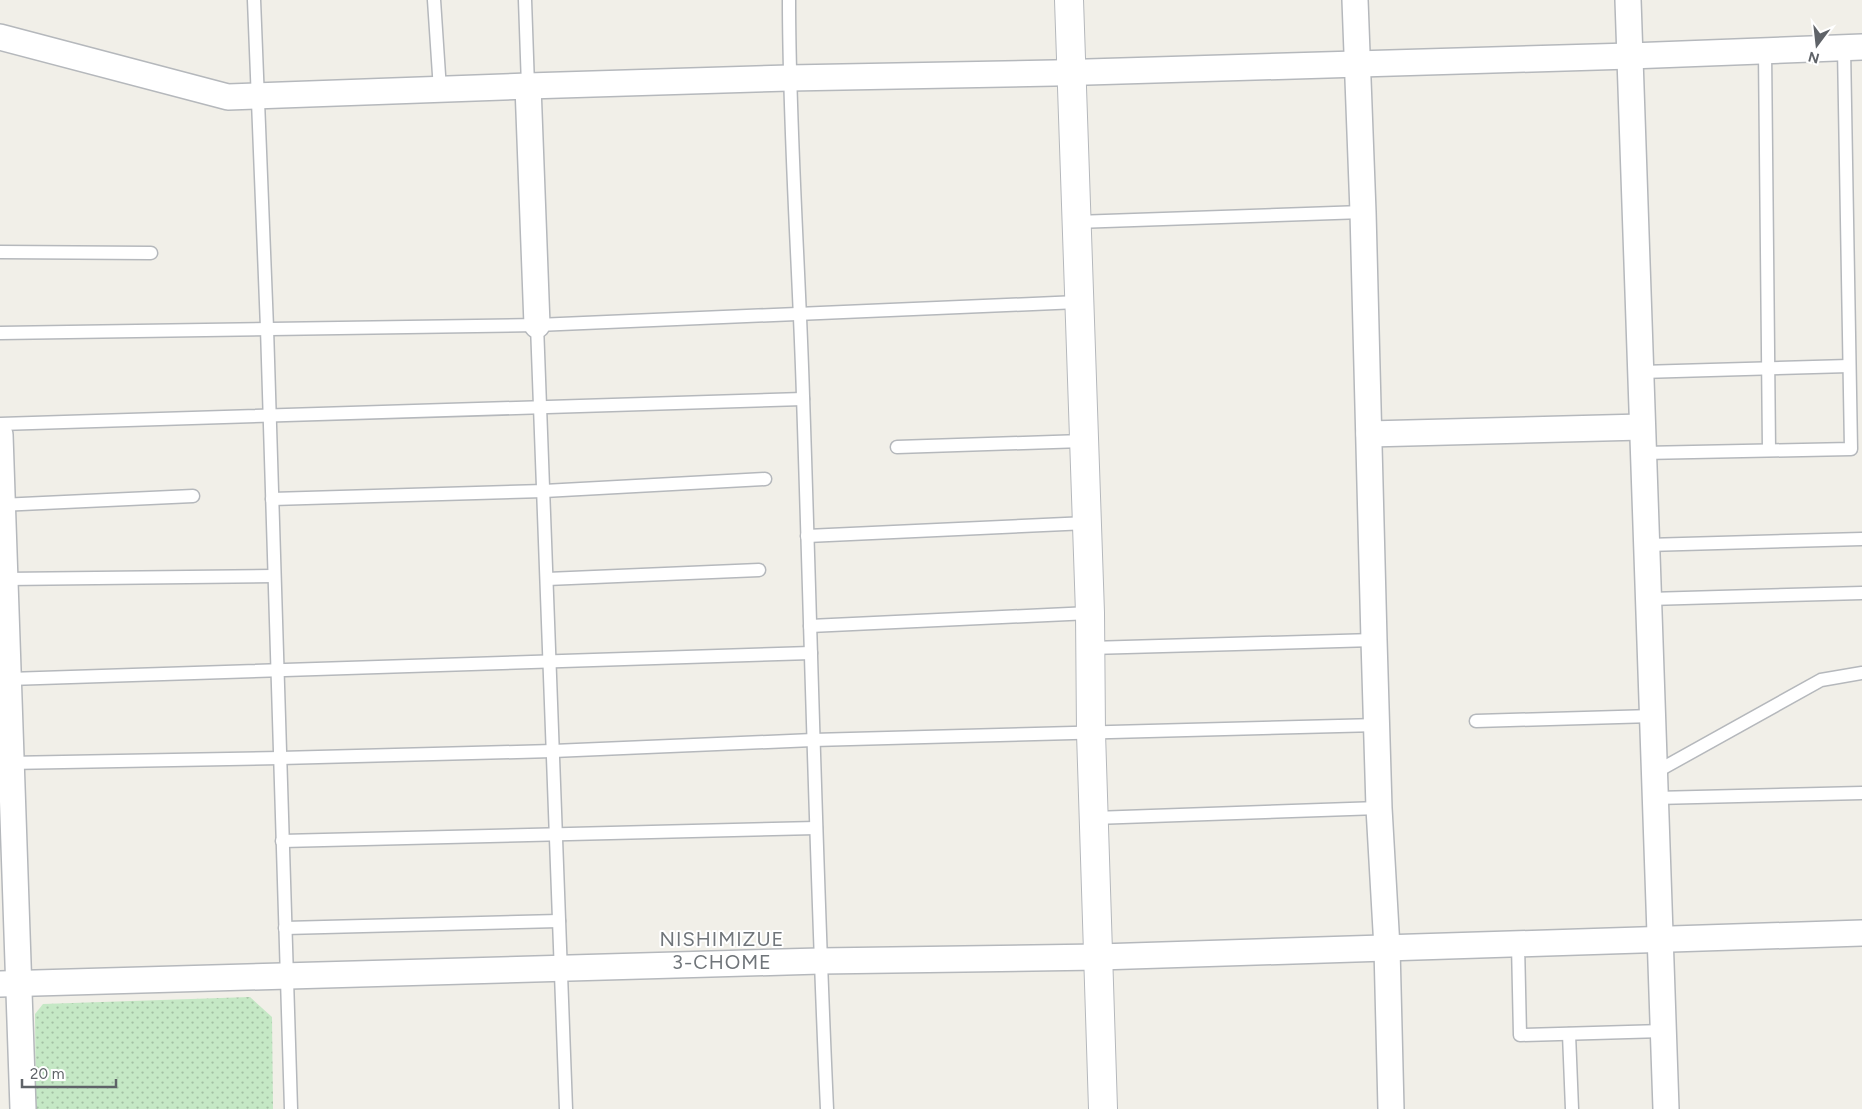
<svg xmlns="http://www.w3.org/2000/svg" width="1862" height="1109" font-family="Figtree,sans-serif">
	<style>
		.park { fill: url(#park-dots) }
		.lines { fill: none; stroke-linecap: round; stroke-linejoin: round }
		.service-casing { stroke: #b5b8bc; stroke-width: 15 }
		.minor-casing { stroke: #b5b8bc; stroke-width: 28 }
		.tertiary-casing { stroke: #b5b8bc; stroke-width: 30 }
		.service { stroke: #fff; stroke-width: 12 }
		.minor { stroke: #fff; stroke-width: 25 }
		.tertiary { stroke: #fff; stroke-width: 28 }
		.labels { text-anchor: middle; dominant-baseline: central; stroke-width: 4; stroke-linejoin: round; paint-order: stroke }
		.neighbourhood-label { font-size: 20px; letter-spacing: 1px; fill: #70757a; stroke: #fff }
	</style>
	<defs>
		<pattern id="park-dots" width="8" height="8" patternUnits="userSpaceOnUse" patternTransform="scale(1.25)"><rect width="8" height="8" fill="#c5e8c5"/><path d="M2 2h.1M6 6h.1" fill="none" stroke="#a3c0a4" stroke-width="1.8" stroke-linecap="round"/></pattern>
	</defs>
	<rect width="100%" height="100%" fill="#f1efe8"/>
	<path class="park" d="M250 997 272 1017 273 1109H36L35 1014 43 1004Z"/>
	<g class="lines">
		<defs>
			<g id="service">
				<path d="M254 0 267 328 291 1109"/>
				<path d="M434 0 440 90"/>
				<path d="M525 0 528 86"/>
				<path d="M789 0C789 132 799 264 803 396 811 633 816 871 827 1109"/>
				<path d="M1765 51 1769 450"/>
				<path d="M1076 222 1363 212"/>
				<path d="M0 252 151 253"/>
				<path d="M537 325 566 1109"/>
				<path d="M0 333 537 325 1078 302"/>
				<path d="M1641 372 1849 366"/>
				<path d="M0 424 803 399"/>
				<path d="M897 447 1083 441"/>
				<path d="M1643 453 1851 449 1844 48"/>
				<path d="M272 499 544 491 765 479"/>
				<path d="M0 505 193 496"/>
				<path d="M807 536 1087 523"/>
				<path d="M1647 545 1862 539"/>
				<path d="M5 579 274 576"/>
				<path d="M547 579 759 570"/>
				<path d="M1649 599 1862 593"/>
				<path d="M810 626 1090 613"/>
				<path d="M1090 648 1374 640"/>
				<path d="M9 679 811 653"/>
				<path d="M1476 721 1653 716"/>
				<path d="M8 763 280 758 553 751 813 740 1378 725"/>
				<path d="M1654 773 1821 680 1862 673"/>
				<path d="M1655 798 1862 793"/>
				<path d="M1094 818 1379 808"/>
				<path d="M282 841 816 828"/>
				<path d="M285 928 559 921"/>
				<path d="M1518 944 1520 1035 1663 1031"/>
				<path d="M1569 1034 1572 1109"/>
			</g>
			<g id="minor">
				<path d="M1355 0 1363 212 1374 640 1379 808 1387 948 1391 1109"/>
				<path d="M1628 0 1666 1109"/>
				<path d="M0 37 228 97 528 86 789 78 1054 73 1630 56 1862 47"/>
				<path d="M528 86 537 325"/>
				<path d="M1369 434 1642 427"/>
				<path d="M0 435 23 1109"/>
				<path d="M0 984 820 961 1099 957 1862 933"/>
			</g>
			<path id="tertiary" d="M1069 0 1090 613 1091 733 1103 1109"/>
		</defs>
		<use href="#service" class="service-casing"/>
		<use href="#minor" class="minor-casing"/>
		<use href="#tertiary" class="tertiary-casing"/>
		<use href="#service" class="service"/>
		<use href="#minor" class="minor"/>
		<use href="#tertiary" class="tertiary"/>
	</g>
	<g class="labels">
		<g class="neighbourhood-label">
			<text x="722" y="939">NISHIMIZUE<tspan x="722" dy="23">3-CHOME</tspan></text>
		</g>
	</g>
	<g transform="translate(1817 45) rotate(195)" stroke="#ffffff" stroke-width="4" paint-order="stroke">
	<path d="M0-4L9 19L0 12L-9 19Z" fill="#5f6368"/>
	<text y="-8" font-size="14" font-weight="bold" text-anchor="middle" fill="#5f6368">N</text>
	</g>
	<path d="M22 1079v8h94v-8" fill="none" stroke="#5f6368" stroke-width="2.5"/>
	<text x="30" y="1079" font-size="15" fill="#5f6368" stroke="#ffffff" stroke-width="4" paint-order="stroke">20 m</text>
</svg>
